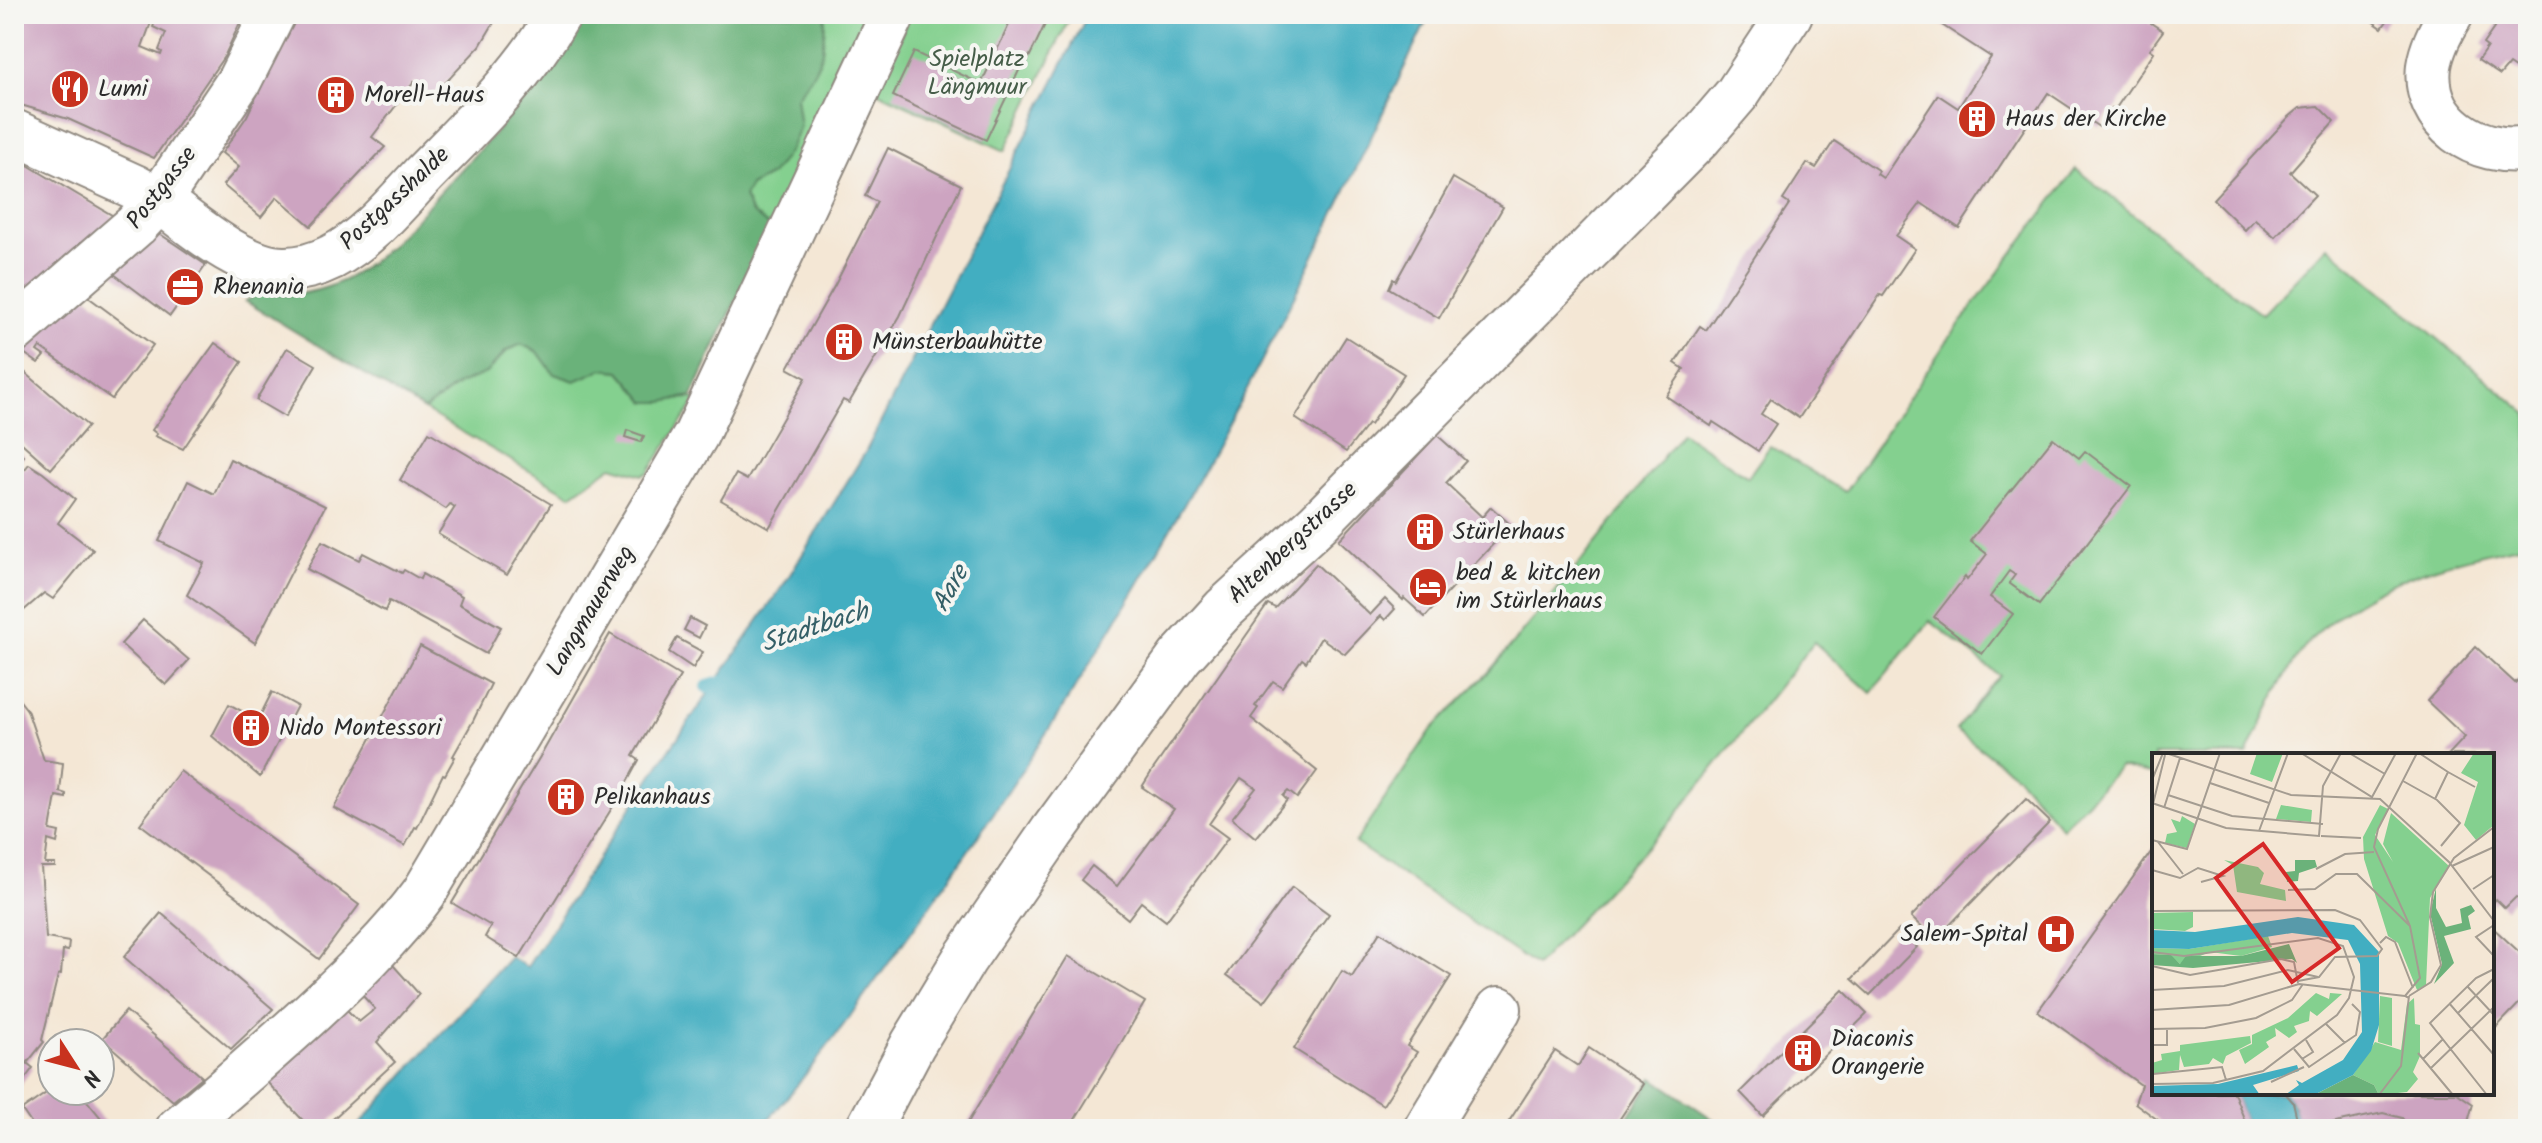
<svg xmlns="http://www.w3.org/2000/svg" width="2542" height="1143" font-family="Kalam,sans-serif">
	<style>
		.green { fill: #84d08f; stroke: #587e5d; stroke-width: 2 }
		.forest { fill: #6bb27a; stroke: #4b6e52; stroke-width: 2 }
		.water { fill: #42aec1; stroke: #366c76; stroke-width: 2 }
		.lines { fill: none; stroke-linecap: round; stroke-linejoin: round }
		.stream { stroke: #42aec1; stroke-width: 14 }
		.building { fill: #cda4c1 }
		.minor-casing { stroke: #908980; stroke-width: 48 }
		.tertiary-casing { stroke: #908980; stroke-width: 48 }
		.minor { stroke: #fff; stroke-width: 44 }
		.tertiary { stroke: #fff; stroke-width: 44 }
		.labels { text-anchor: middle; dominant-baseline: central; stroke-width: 8; stroke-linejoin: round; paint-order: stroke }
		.park-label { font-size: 24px; fill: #465d49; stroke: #f6f6f2 }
		.poi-label { font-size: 24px; fill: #2b2b2b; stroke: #f6f6f2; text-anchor: start }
		.street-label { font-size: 24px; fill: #2b2b2b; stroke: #f6f6f2 }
		.water-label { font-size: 26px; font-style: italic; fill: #345f67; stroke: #f6f6f2 }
		.inset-road { fill: none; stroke: #a49c91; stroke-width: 2 }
		.view { fill: #d62828; fill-opacity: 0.15; stroke: #d62828; stroke-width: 4 }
		.inset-edge { fill: none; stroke: #2b2b2b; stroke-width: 4 }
	</style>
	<rect width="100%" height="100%" fill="#f6f6f2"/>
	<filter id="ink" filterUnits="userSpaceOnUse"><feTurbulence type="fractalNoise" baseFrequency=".0125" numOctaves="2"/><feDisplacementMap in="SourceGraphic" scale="16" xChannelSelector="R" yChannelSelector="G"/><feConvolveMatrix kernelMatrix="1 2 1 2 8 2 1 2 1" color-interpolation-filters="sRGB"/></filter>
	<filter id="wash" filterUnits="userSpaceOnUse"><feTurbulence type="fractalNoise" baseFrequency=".006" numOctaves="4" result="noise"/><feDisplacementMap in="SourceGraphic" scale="32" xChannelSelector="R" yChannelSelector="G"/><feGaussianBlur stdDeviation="1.8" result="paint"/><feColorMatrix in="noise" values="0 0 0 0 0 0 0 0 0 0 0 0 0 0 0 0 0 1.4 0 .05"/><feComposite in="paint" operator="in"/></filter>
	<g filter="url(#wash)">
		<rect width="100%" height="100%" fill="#f4e7d5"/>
		<g class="green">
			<path d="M825 14H876L770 227 751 212 744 197 750 186 771 175 799 126 796 97C822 64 824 56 825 14Z"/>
			<path d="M910 14H1072L1005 151 876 91Z"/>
			<path d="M2076 169 2218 282 2262 314 2327 246 2528 414V544C2452 559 2355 584 2305 647 2280 679 2264 719 2247 755H2154V775L2120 767 2062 828 2017 776 1956 730 1990 686 2000 676 1930 621 1871 693 1814 642 1673 819 1536 966 1355 843 1432 729 1488 673 1597 542 1682 432 1748 477 1770 446 1845 492 1949 338Z"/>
			<path d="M521 344 538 352 554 374 575 381 602 369 620 371 646 402C662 402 684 396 697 399L648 473 642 475 612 466 571 495 424 410 459 384 486 373 507 351Z"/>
		</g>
		<g class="forest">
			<path d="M583 14H825C824 56 822 64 796 97L800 126 789 151 771 175 750 186 744 197 751 212 770 227 692 396 663 402H646L620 371 602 369 575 381 554 374 538 352 521 344 506 351 486 373 459 384 424 410 245 301C267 290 264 295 286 295 307 294 326 289 344 280 384 259 413 221 443 189 494 134 546 81 583 14Z"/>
			<path d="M1653 1078 1720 1124 1728 1129H1621Z"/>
		</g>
		<g class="water">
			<path d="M1088 14H1430C1374 130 1320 248 1261 362 1161 556 1046 743 919 921 868 991 818 1064 760 1129H355L510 957 527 967 665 756 786 581 866 451Z"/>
			<path d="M2234 1093H2285C2296 1106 2294 1123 2312 1128L2383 1113 2402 1118 2410 1129H2248Z"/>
		</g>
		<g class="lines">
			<path class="stream" d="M708 687 734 679"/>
		</g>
		<g id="blocks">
			<g class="building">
				<path d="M19 14H154L156 16 155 20H152L142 47 161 55 162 52 159 50 166 33 153 27 158 14H244L225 55 154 158 68 119 14 103V30Z"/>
				<path d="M296 14H499L480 46 433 96 414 82 372 137 385 147 311 226 277 197 261 217 223 185 239 167 222 153 247 116Z"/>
				<path d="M1014 14H1050L1027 62 1024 60 986 140 893 96 914 52 981 84Z"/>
				<path d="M1925 14H2137L2163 31 2150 49 2154 52 2114 111 2112 109 2099 127 2048 93 1959 228 1921 203 1896 236 1915 249 1883 296 1880 295 1799 418 1771 399 1761 414 1776 424 1758 451 1713 422 1711 426 1666 396 1684 369 1675 363 1700 326 1706 330 1748 267 1789 204 1783 200 1807 163 1816 168 1834 141 1879 171 1877 174 1883 178 1938 95 1958 108 1991 57Z"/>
				<path d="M2362 14H2392L2382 28Z"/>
				<path d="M2504 14H2528V77L2509 64 2500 75 2478 60 2487 47 2483 44Z"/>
				<path d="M2318 106 2334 122 2290 172 2315 195 2275 237 2255 219 2245 230 2213 199 2289 117 2300 108Z"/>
				<path d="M888 148 961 185 900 316 849 403 843 400 769 528 721 500 736 474 747 480 806 378 788 368 835 285 877 202 865 196Z"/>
				<path d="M14 157 115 217 14 307Z"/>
				<path d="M1453 178 1503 207 1439 318 1389 288 1393 279 1396 281Z"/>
				<path d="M157 232 206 265 170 316 114 274Z"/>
				<path d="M80 291 153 345 112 399 40 347 37 351 44 356 38 363 24 353 32 340Z"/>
				<path d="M1346 337 1404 374 1370 425 1368 424 1346 452 1295 418Z"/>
				<path d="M215 343 242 362 183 449 155 436 157 434 152 430Z"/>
				<path d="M287 348 316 365 285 417 256 400Z"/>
				<path d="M14 363 88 426 51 469 14 436Z"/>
				<path d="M627 430 644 436 641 442 625 437Z"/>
				<path d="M429 432 551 504 507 575 438 534 455 507 450 504 446 509 400 480Z"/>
				<path d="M1437 435 1466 461 1446 483 1482 517 1491 507 1511 525 1425 617 1404 598 1403 600 1339 540Z"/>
				<path d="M2053 438 2079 458 2085 451 2131 486 2039 605 2009 583 2015 575 2009 571 1990 597 2013 614 1982 654 1934 617 1965 577 1967 580 1987 554 1970 541Z"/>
				<path d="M14 447 24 456 18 463 25 469 29 464 43 473 75 499 58 523 93 550 53 599 44 593 14 619Z"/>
				<path d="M230 459 325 506 255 643 187 595 204 563 159 541 188 481 214 494Z"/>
				<path d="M322 541 359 560 363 553 402 573 404 570 420 579 422 574 462 596 459 604 501 627 486 654 389 601 385 611 307 569Z"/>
				<path d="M1316 564 1370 615 1385 599 1395 609 1385 620 1381 616 1376 621 1345 654 1321 638 1306 662 1302 659 1282 687 1273 681 1255 706 1258 708 1251 718 1317 771 1297 798 1288 791 1283 796 1287 800 1256 838 1232 818 1256 788 1241 778 1209 824 1228 838 1166 921 1141 902 1128 919 1081 880 1092 866 1117 886 1174 809 1142 787 1152 771 1268 604 1275 608Z"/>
				<path d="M690 618 705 626 699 638 684 630Z"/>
				<path d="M143 620 189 660 166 685 121 644Z"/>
				<path d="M610 634 680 676 633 756 639 760 620 795 519 958 485 937 491 926 452 903 544 750Z"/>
				<path d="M677 638 703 652 693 668 669 652Z"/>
				<path d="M420 646 491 684 473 721 453 756 455 757 445 775 443 774 417 828 415 827 405 846 334 808Z"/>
				<path d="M2476 647 2515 683 2528 669V907L2516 897 2505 908 2496 899 2492 904V755H2448L2465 737 2427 701Z"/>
				<path d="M272 692 297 706 260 777 212 736 229 704 258 720Z"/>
				<path d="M14 693 27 710 44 760 63 763 60 792 66 794V798L56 796 50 830 59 832 57 843 48 840 45 864H55V867H41L46 938 69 942 68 951 63 950 61 974 58 975 42 1040 44 1042 27 1063 33 1068 14 1093Z"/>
				<path d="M180 771 359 905 319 959 140 824Z"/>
				<path d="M2026 799 2050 822 1935 940 1911 917Z"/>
				<path d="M2154 848V1093H2234L2248 1129H2170L2135 1103 2141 1085 2038 1011Z"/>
				<path d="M1292 887 1329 914 1264 1002 1227 975Z"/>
				<path d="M161 913 273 1009 231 1049 124 957Z"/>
				<path d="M2492 927 2528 960V994L2492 1032Z"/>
				<path d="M1899 930 1917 947 1870 995 1852 979Z"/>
				<path d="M1380 932 1451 976 1407 1046 1417 1052 1383 1105 1294 1049 1342 971 1352 977Z"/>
				<path d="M1068 956 1145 1002 1105 1070 1069 1129H964Z"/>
				<path d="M393 965 419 994 377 1042 395 1062 322 1129H311L266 1081 345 1008 359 1022 375 1009 361 994Z"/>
				<path d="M1843 990 1867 1014 1763 1116 1740 1092Z"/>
				<path d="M126 1011 202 1077 173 1101 102 1039Z"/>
				<path d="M1589 1048 1643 1084 1613 1129H1504L1555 1051 1578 1066Z"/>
				<path d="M52 1089V1091H79L110 1129H35L22 1110Z"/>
				<path d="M2285 1093H2457L2473 1104 2466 1129H2410L2402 1118 2383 1113 2312 1128 2303 1125 2297 1119 2293 1102Z"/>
			</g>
		</g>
	</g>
	<g filter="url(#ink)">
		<use href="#blocks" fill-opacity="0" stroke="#908980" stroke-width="2"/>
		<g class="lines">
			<defs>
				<g id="minor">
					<path d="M2451 14C2441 30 2432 47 2429 66 2422 122 2478 157 2528 148"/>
					<path d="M14 132 135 187 159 200"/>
					<path d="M14 331 136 225 159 200 239 81 273 14"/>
					<path d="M178 1129C223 1092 266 1054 309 1015 350 977 391 938 424 893L696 435 893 14"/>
					<path d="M868 1129 913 1044 964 960 1052 832 1180 657 1224 609 1318 523 1701 136 1737 94 1790 14"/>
					<path d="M1426 1129 1499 1009"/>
				</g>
				<path id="tertiary" d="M159 200C191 224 244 270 285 269 300 269 318 264 332 257 367 239 395 205 422 176 471 126 523 76 559 14"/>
			</defs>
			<use href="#minor" class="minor-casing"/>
			<use href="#tertiary" class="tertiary-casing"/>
			<use href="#minor" class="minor"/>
			<use href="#tertiary" class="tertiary"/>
		</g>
	</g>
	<defs>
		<symbol id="restaurant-disc" viewBox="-11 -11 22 22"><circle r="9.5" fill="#c8321e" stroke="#f6f6f2"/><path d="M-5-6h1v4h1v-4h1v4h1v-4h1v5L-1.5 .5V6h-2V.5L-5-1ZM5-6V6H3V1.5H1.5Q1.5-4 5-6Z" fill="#fff"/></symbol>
		<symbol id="building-disc" viewBox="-11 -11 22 22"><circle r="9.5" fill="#c8321e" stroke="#f6f6f2"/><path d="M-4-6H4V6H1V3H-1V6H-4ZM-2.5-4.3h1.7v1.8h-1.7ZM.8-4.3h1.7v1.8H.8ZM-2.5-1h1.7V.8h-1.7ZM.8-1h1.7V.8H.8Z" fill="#fff"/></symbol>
		<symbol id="office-disc" viewBox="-11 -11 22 22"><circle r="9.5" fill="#c8321e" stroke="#f6f6f2"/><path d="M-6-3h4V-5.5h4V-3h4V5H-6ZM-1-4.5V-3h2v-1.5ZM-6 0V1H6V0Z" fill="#fff"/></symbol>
		<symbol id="hotel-disc" viewBox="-11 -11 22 22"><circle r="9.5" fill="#c8321e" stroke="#f6f6f2"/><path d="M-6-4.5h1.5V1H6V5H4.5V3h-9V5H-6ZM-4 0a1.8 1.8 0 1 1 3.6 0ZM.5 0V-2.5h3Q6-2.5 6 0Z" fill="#fff"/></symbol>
		<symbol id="hospital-disc" viewBox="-11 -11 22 22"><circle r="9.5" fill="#c8321e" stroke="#f6f6f2"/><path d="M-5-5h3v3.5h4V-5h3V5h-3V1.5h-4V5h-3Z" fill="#fff"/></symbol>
	</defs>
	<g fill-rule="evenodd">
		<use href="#restaurant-disc" x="48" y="67" width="44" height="44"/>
		<use href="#building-disc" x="314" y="73" width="44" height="44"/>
		<use href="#building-disc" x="1955" y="97" width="44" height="44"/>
		<use href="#office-disc" x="163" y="265" width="44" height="44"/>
		<use href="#building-disc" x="822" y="320" width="44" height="44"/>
		<use href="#building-disc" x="1403" y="510" width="44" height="44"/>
		<use href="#hotel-disc" x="1406" y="565" width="44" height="44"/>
		<use href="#building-disc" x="229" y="706" width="44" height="44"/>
		<use href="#building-disc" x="544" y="775" width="44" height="44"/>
		<use href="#hospital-disc" x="2034" y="912" width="44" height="44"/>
		<use href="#building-disc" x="1781" y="1031" width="44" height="44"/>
	</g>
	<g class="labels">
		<g class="park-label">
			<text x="977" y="59">Spielplatz<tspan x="977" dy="28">Längmuur</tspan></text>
		</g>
		<g class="poi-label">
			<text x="98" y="89">Lumi</text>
			<text x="364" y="95">Morell-Haus</text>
			<text x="2005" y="119">Haus der Kirche</text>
			<text x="213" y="287">Rhenania</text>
			<text x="872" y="342">Münsterbauhütte</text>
			<text x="1453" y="532">Stürlerhaus</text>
			<text x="1456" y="573">bed &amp; kitchen<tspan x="1456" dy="28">im Stürlerhaus</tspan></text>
			<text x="279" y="728">Nido Montessori</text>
			<text x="594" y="797">Pelikanhaus</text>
			<text x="2028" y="934" text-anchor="end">Salem-Spital</text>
			<text x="1831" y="1039">Diaconis<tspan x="1831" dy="28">Orangerie</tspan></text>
		</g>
		<g class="street-label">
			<text transform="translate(162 188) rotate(-52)">Postgasse</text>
			<text transform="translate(395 199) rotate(-43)">Postgasshalde</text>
			<text transform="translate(1293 543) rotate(-43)">Altenbergstrasse</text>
			<text transform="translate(591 611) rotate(-59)">Langmauerweg</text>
		</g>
		<g class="water-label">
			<text transform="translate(951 589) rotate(-61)">Aare</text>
			<text transform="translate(815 628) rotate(-18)">Stadtbach</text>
		</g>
	</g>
	<g transform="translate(2152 753)">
		<rect width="342" height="342" fill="#f4e7d5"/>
		<path d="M105 0H131L120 29 98 21ZM322 0H342V72L324 87 312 72 326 29 309 20ZM129 52 160 57 159 69 124 66ZM228 52 236 56 223 82 241 109 231 91 239 60 297 113 278 145 274 232 265 237 246 190 236 183 212 106 211 84ZM30 63 43 71 35 95 13 90 15 81 25 79 19 66 28 69ZM72 107 106 114 112 120 108 131 133 137 134 148 85 139 81 112ZM41 159V174L33 178 0 176V160ZM116 183 120 194 89 203 58 199 28 211 18 202 0 201V195L37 196ZM164 240 177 246 178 240 190 241 165 263 158 258 157 268 142 273 145 279 137 285 123 275 124 283 114 289 117 294 93 311 87 297 100 291V282L136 265ZM228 243 240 245V293L226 289ZM262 245 263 271 268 272V303L261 319 266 326 255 339 227 342 222 332 201 322 223 289 249 297 255 251ZM98 283 99 290 74 303 71 311 61 305 57 311 32 314 28 302 27 317 0 321V310L10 307 9 301 28 298V292Z" fill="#84d08f"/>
		<path d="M143 107H163L165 114 147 120 146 128 135 129 134 119 143 118ZM284 135V155L294 174 310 170 308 156 319 152 323 158 316 163 319 176 292 183 302 210 282 231 290 211 278 160ZM137 191 145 210 140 206 41 215 0 212V201L19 202 28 211 34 203H89ZM201 322 222 332 227 342H162Z" fill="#6bb27a"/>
		<path d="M146 164 202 172 227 199V272L219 298 201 322 162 342H133L147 332 144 327 150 330 191 307 210 279 208 211 196 187 140 180 37 196 0 195V177L43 179ZM145 312 147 318 101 332 108 342H0V333L66 331Z" fill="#42aec1"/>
		<path class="inset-road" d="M14 0 139 42 228 46 297 109 342 168M149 0 220 44 244 0M197 0 233 21M267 0 296 19 283 46M296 19 323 34M0 27 11 0M251 28 285 47 308 70 289 93M58 30 117 50M16 42 80 63 171 71M0 50 74 75 167 83 171 33 189 0M1 51 13 2M12 55 28 5M107 78 136 0M169 83 209 85M0 87 35 96 68 0M6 89 31 121M300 113 342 94M164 116 193 101 222 99M0 117 28 125 46 115 71 123 49 129M321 136 342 122M136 137 163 136 184 121H205L258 173M0 158 183 157 208 167 230 196 225 203 183 204 167 224 146 228M342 172 324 184 342 203M228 190 234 184 243 189 261 235M0 199 32 203 166 185 191 193 202 224 197 245 185 262 111 318 61 330 0 331M0 213 38 222 129 206 142 209 146 230M315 233 342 262M0 237 72 233 136 217 166 224M257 243 279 229 289 212 278 164 281 139 302 105 342 74M257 245 253 243 268 225 258 173 222 94 226 76 265 0M297 250 342 302M0 257 77 252 147 231 253 243M306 260 342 225M174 271 193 290M0 276 53 275 104 265 140 247 151 231M0 292H15V277M142 296 157 314 204 282 208 259 200 251M266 300 301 342M150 306 161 299 154 287M271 306 291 286M279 315 342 254M1 321 70 314 74 327M119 329 152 314M227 342 249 313 257 243M335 342 278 270 324 225 342 216"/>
		<path class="view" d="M111 91 187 195 140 229 64 125Z"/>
		<rect width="342" height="342" class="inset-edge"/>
	</g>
	<rect width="2542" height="1143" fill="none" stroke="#f6f6f2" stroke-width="48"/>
	<g transform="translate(76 1067) rotate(126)"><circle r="38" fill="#f6f6f2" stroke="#a5a5a2" stroke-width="2"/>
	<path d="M0-6L14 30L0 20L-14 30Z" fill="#c8321e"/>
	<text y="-12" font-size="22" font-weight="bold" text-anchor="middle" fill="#2b2b2b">N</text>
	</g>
</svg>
